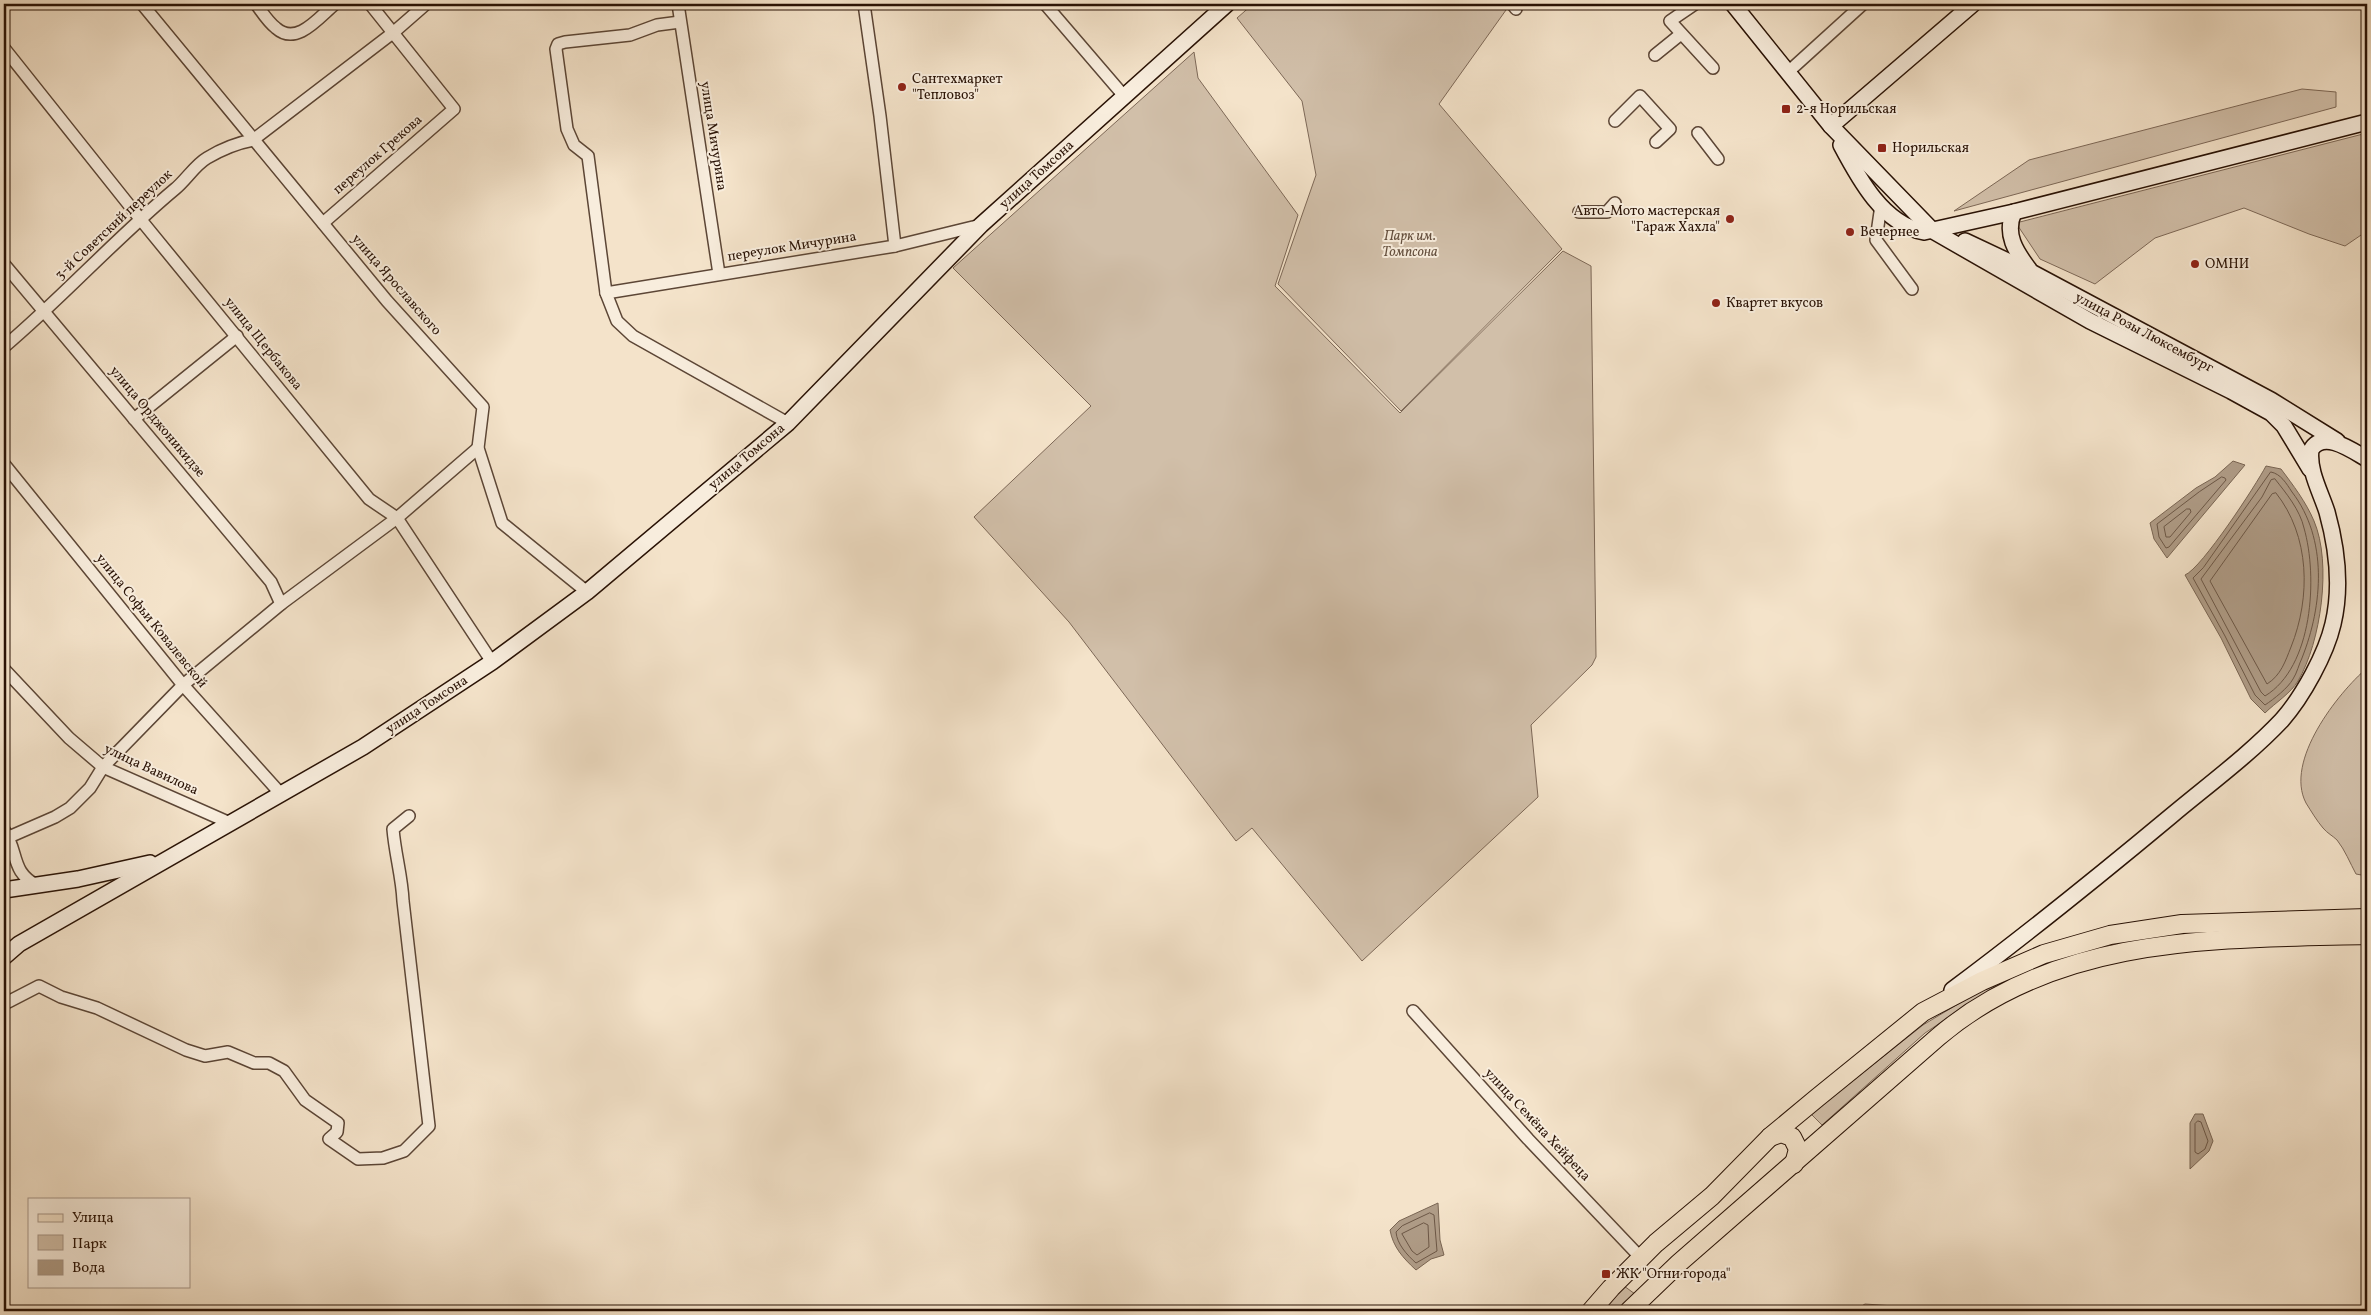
<svg xmlns="http://www.w3.org/2000/svg" width="2371" height="1315" font-family="Vollkorn,serif">
	<style>
		.green { fill: #d1bfa9; stroke: #7d6857 }
		.water { fill: #af9c87; stroke: #796553 }
		.lines { fill: none; stroke-linecap: round; stroke-linejoin: round }
		.shore { stroke: #6c5746; stroke-width: 1 }
		.street-casing { stroke: #5c4636; stroke-width: 14 }
		.secondary-casing { stroke: #291205; stroke-width: 18 }
		.primary-casing { stroke: #291205; stroke-width: 20 }
		.street { stroke: #f8eddd; stroke-width: 11 }
		.secondary { stroke: #f8eddd; stroke-width: 15 }
		.primary { stroke: #f4e3ca; stroke-width: 18 }
		.poi-dot { fill: #8f2418; stroke: #f8eddd; stroke-width: 2 }
		.labels { text-anchor: middle; dominant-baseline: central; stroke-width: 4; stroke-linejoin: round; paint-order: stroke }
		.poi-label { font-size: 14px; fill: #291205; stroke: #f8eddd; text-anchor: start }
		.street-label { font-size: 14px; fill: #291205; stroke: #f8eddd }
		.park-label { font-size: 14px; font-style: italic; fill: #644f3e; stroke: #f8eddd }
	</style>
	<rect width="100%" height="100%" fill="#f4e3ca"/>
	<filter id="stains"><feTurbulence type="fractalNoise" baseFrequency=".004" numOctaves="4"/><feColorMatrix values="0 0 0 0 .2 0 0 0 0 .09 0 0 0 0 .02 0 0 0 .5 -.17"/></filter>
	<radialGradient id="worn" r=".72"><stop offset=".6" stop-color="#630" stop-opacity="0"/><stop offset="1" stop-color="#630" stop-opacity=".3"/></radialGradient>
	<g class="green">
		<path d="M1253 4H1499L1506 10 1439 104 1562 249 1401 411 1278 284 1316 175 1302 101 1237 18Z"/>
		<path d="M1194 52 1198 78 1298 215 1275 286 1400 413 1563 251 1591 266 1596 657 1592 665 1531 725 1538 797 1362 961 1252 828 1236 841 1069 622 974 517 1091 406 953 268Z"/>
		<path d="M2302 89 2336 92V107L1954 211 2029 160Z"/>
		<path d="M2367 133V231L2345 246 2309 234 2244 208 2155 238 2095 284 2040 259 2016 223Z"/>
		<path d="M2367 668V876L2356 874C2350 863 2345 850 2337 840 2333 836 2327 833 2323 828 2317 821 2311 811 2306 803 2284 761 2338 693 2367 668Z"/>
		<path d="M2318 924 2125 944 2062 959 1997 985 1925 1033 1822 1125 1811 1114 1923 1025 2003 977 2104 943 2199 929Z"/>
		<path d="M1624 1286 1635 1294 1616 1311H1601Z"/>
		<path d="M1865 1304 1894 1306 1909 1311H1853Z"/>
	</g>
	<g class="water">
		<path d="M2233 461 2245 465 2167 558 2154 539 2150 523 2196 488 2215 477Z"/>
		<path d="M2266 466 2281 469C2293 485 2306 502 2314 521 2332 563 2321 642 2298 681 2291 693 2275 703 2265 713L2251 699 2221 638 2185 575C2202 568 2256 485 2266 466Z"/>
		<path d="M2195 1114H2203L2213 1141 2209 1151 2190 1169V1123Z"/>
		<path d="M1438 1203 1440 1240 1444 1255 1431 1259 1416 1270C1403 1258 1393 1247 1390 1230L1399 1221Z"/>
	</g>
	<g class="lines">
		<g class="shore">
			<path d="M2271 472C2281 474 2286 483 2292 492 2328 539 2323 605 2302 658 2299 664 2297 673 2293 679 2288 688 2274 699 2265 705L2255 695 2225 636 2193 578 2203 568Z"/>
			<path d="M2222 477 2225 478 2226 480 2169 547 2166 548 2159 537 2157 524 2199 492Z"/>
			<path d="M2275 479C2286 493 2300 510 2304 528 2318 577 2313 667 2265 696L2261 692 2201 579 2262 497 2271 480Z"/>
			<path d="M2276 493C2310 536 2311 597 2291 647 2285 662 2281 675 2267 684L2210 581 2272 494Z"/>
			<path d="M2187 509H2190L2191 512 2170 537H2166L2164 527Z"/>
			<path d="M2198 1121 2201 1122 2208 1141 2205 1149 2198 1154 2195 1152V1124Z"/>
			<path d="M1430 1213 1434 1215 1437 1251 1416 1263C1407 1255 1397 1244 1396 1232L1402 1226Z"/>
			<path d="M1424 1223 1428 1225 1429 1247 1417 1255 1412 1251 1402 1234Z"/>
		</g>
		<defs>
			<g id="street">
				<path d="M142 4 387 301 483 407 478 448 502 523 587 592"/>
				<path d="M256 4C262 12 268 22 276 28 297 47 320 16 335 4"/>
				<path d="M678 4 719 274"/>
				<path d="M864 4 880 116 895 246"/>
				<path d="M1045 4 1124 96"/>
				<path d="M1512 4 1516 9"/>
				<path d="M1695 4 1670 21 1713 68"/>
				<path d="M680 22 657 25 630 35 565 42 558 44 556 49 567 129 574 145 588 156 606 293 617 321 633 336 788 423"/>
				<path d="M4 48 141 220 369 499 397 518 492 662"/>
				<path d="M1655 55 1681 34"/>
				<path d="M1787 73 1863 4"/>
				<path d="M1615 121 1640 96 1670 129 1656 142"/>
				<path d="M1698 133 1718 159"/>
				<path d="M1881 205 1876 240 1912 289"/>
				<path d="M1579 212H1607L1615 203"/>
				<path d="M323 223 454 109 370 4"/>
				<path d="M4 264 271 582 281 604"/>
				<path d="M606 293 895 246 981 225"/>
				<path d="M4 347C63 297 115 239 175 189 186 180 195 165 207 158 222 149 237 143 253 140L394 32 426 4"/>
				<path d="M134 419 237 336"/>
				<path d="M4 464 183 685 280 793"/>
				<path d="M4 669 69 738 103 767 230 823"/>
				<path d="M4 830C19 852 10 872 38 886"/>
				<path d="M4 842 9 837 55 817 70 808 90 788 103 767 183 685 281 604 397 518 478 448"/>
				<path d="M4 997 8 1002 39 986 61 997 97 1008 186 1050 205 1056 228 1052 254 1063H269L284 1071 305 1100 338 1123 337 1132 329 1139 358 1159 383 1158 404 1151 429 1126 403 901C402 877 395 854 393 829L409 816"/>
				<path d="M1413 1011 1528 1139 1641 1258"/>
			</g>
			<g id="secondary">
				<path d="M1733 4 1831 126 1933 231 2090 321 2231 391 2271 413 2284 426 2310 469"/>
				<path d="M1831 126 1973 4"/>
				<path d="M1841 145C1859 179 1883 224 1924 232L2014 212 2367 122"/>
				<path d="M2014 212C2004 234 2016 252 2029 269"/>
				<path d="M1965 241 2033 273 2271 400 2337 441"/>
				<path d="M4 890 78 879 150 863"/>
				<path d="M4 957 19 944 363 747 492 662 587 592 788 423 981 225 1227 4"/>
				<path d="M1952 990C2027 934 2099 876 2171 816 2208 785 2249 755 2282 720 2303 696 2326 654 2333 624 2342 586 2337 548 2327 512 2321 493 2308 470 2311 450 2323 429 2353 451 2367 459"/>
			</g>
			<g id="primary">
				<path d="M1770 1137 1781 1133 1792 1137 1798 1149 1794 1164"/>
				<path d="M1591 1311 1611 1288 1656 1243 1712 1196 1770 1137 1817 1098 1923 1012 1982 981 2044 954 2110 935 2182 924 2367 918"/>
				<path d="M1629 1311 1679 1263 1938 1037C2059 934 2218 939 2367 935"/>
			</g>
		</defs>
		<use href="#street" class="street-casing"/>
		<use href="#secondary" class="secondary-casing"/>
		<use href="#primary" class="primary-casing"/>
		<use href="#street" class="street"/>
		<use href="#secondary" class="secondary"/>
		<use href="#primary" class="primary"/>
	</g>
	<g class="poi-dot">
		<circle cx="902" cy="87" r="5"/>
		<rect x="1781" y="104" width="10" height="10" rx="2.5"/>
		<rect x="1877" y="143" width="10" height="10" rx="2.5"/>
		<circle cx="1730" cy="219" r="5"/>
		<circle cx="1850" cy="232" r="5"/>
		<circle cx="2195" cy="264" r="5"/>
		<circle cx="1716" cy="303" r="5"/>
		<rect x="1601" y="1269" width="10" height="10" rx="2.5"/>
	</g>
	<g class="labels">
		<g class="poi-label">
			<text x="912" y="79">Сантехмаркет<tspan x="912" dy="16">"Тепловоз"</tspan></text>
			<text x="1796" y="109">2-я Норильская</text>
			<text x="1892" y="148">Норильская</text>
			<text x="1720" y="211" text-anchor="end">Авто-Мото мастерская<tspan x="1720" dy="16">"Гараж Хахла"</tspan></text>
			<text x="1860" y="232">Вечернее</text>
			<text x="2205" y="264">ОМНИ</text>
			<text x="1726" y="303">Квартет вкусов</text>
			<text x="1616" y="1274">ЖК "Огни города"</text>
		</g>
		<g class="street-label">
			<text transform="translate(713 136) rotate(81)">улица Мичурина</text>
			<text transform="translate(378 155) rotate(-41)">переулок Грекова</text>
			<text transform="translate(1037 175) rotate(-42)">улица Томсона</text>
			<text transform="translate(114 225) rotate(-43)">3-й Советский переулок</text>
			<text transform="translate(792 247) rotate(-9)">переулок Мичурина</text>
			<text transform="translate(396 285) rotate(49)">улица Ярославского</text>
			<text transform="translate(2144 333) rotate(28)">улица Розы Люксембург</text>
			<text transform="translate(263 344) rotate(51)">улица Щербакова</text>
			<text transform="translate(157 422) rotate(50)">улица Орджоникидзе</text>
			<text transform="translate(747 457) rotate(-40)">улица Томсона</text>
			<text transform="translate(151 621) rotate(51)">улица Софьи Ковалевской</text>
			<text transform="translate(427 705) rotate(-33)">улица Томсона</text>
			<text transform="translate(151 770) rotate(25)">улица Вавилова</text>
			<text transform="translate(1537 1125) rotate(47)">улица Семёна Хейфеца</text>
		</g>
		<g class="park-label">
			<text x="1410" y="236">Парк им.<tspan x="1410" dy="16">Томпсона</tspan></text>
		</g>
	</g>
	<rect width="2371" height="1315" fill="none" stroke="#f4e3ca" stroke-width="20"/>
	<rect x="5" y="5" width="2361" height="1305" fill="none" stroke="#291205" stroke-width="2.5"/>
	<rect x="10" y="10" width="2351" height="1295" fill="none" stroke="#291205"/>
	<rect x="28" y="1198" width="162" height="90" fill="#f8eddd" stroke="#a59587"/>
	<rect x="38" y="1214" width="25" height="8" fill="#f4e3ca" stroke="#a59587"/>
	<text x="72" y="1222" font-size="15" fill="#291205">Улица</text>
	<rect x="38" y="1235" width="25" height="15" fill="#d1bfa9" stroke="#a59587"/>
	<text x="72" y="1248" font-size="15" fill="#291205">Парк</text>
	<rect x="38" y="1260" width="25" height="15" fill="#af9c87" stroke="#a59587"/>
	<text x="72" y="1272" font-size="15" fill="#291205">Вода</text>
	<rect width="100%" height="100%" filter="url(#stains)"/>
	<rect width="100%" height="100%" fill="url(#worn)"/>
</svg>
